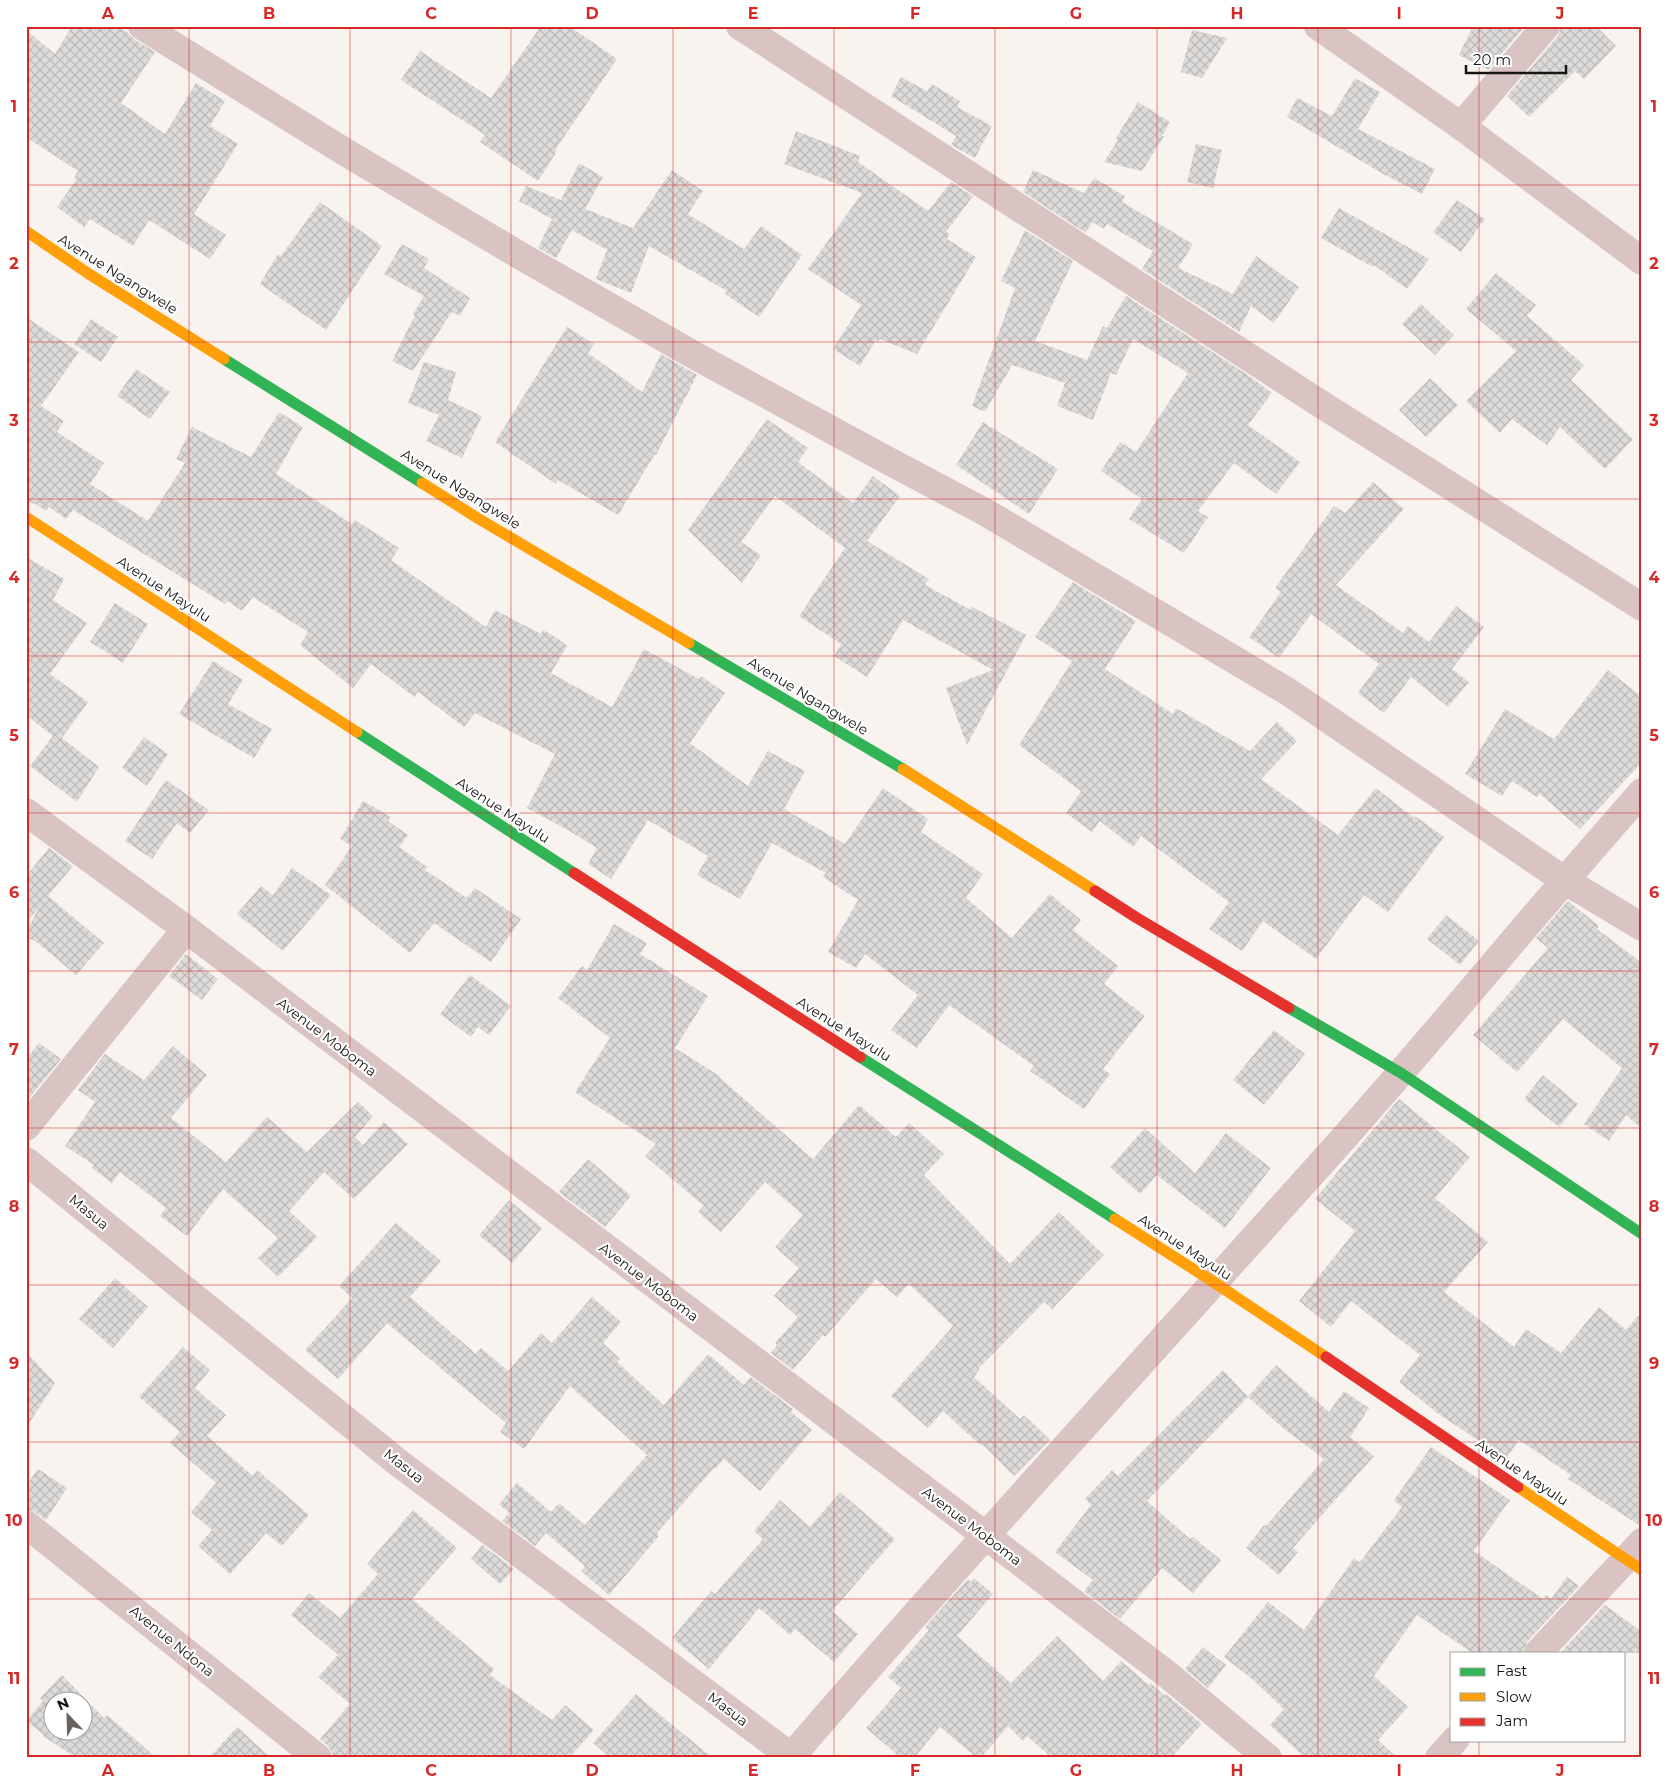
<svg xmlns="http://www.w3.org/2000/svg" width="1668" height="1784" font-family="Montserrat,sans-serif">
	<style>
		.building { fill: url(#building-cross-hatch); fill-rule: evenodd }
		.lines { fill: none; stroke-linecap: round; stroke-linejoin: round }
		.street { stroke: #d9c3c3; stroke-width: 28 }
		.fast { stroke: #30b455; stroke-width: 11 }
		.slow { stroke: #ff9f0a; stroke-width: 11 }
		.jam { stroke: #e5322d; stroke-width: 11 }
		.grid { fill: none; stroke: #d62828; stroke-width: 1; stroke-opacity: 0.55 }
		.labels { text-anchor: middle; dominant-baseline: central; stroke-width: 4.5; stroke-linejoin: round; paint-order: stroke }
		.street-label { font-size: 14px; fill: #171512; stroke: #fff }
		.neatline { fill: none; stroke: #d62828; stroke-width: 2 }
		.grid-label { font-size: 16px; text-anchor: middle; font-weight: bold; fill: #d62828 }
	</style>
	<defs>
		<pattern id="building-cross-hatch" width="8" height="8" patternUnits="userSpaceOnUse" patternTransform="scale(1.25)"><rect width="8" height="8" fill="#dddbda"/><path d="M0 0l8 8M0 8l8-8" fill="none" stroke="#bdbbba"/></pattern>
	</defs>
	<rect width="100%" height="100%" fill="#f8f3ee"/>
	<g class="building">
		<path d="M72 26H118L128 33 134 39 155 52 121 103 165 134 196 83 225 101 210 126 238 144 194 214 226 235 210 259 149 220 133 246 90 219 84 227 57 207 76 180 74 178 78 171 26 137V30L55 54Z"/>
		<path d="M541 26H569L617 59 555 150 557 151 538 181 480 142 485 135 401 80 420 51 491 98Z"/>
		<path d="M1473 26H1525L1488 70 1459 55Z"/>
		<path d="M1561 26H1596L1616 46 1584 79 1575 71 1529 117 1507 96 1558 36Z"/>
		<path d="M1192 30 1227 38 1202 78 1181 72Z"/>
		<path d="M901 77 927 91 932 84 960 101 957 107 992 126 975 158 951 145 956 136 891 96Z"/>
		<path d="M1355 78 1380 92 1358 129 1435 169 1422 194 1385 175 1287 117 1297 98 1332 116Z"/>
		<path d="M1138 102 1170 122 1162 136H1164L1142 171 1104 162 1118 140 1116 138Z"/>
		<path d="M796 131 860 156 858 162 928 211 951 182 973 196 946 232 950 234 947 239 976 257 917 354 880 339 878 342 876 340 860 366 833 349 861 305 808 269 862 193 784 164Z"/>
		<path d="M1196 144 1222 150 1213 188 1187 182Z"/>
		<path d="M579 163 603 177 585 209 633 228 672 170 703 191 688 214 744 249 761 226 802 255 759 317 725 294 727 291 649 246 631 293 596 279 607 250 572 230 556 258 538 248 552 219 519 201 526 186 561 200Z"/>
		<path d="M1033 170 1084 193 1094 178 1125 196 1122 202 1193 244 1178 268 1233 294 1256 256 1299 287 1274 323 1251 306 1239 332 1142 269 1153 251 1107 224 1104 229 1092 222 1086 233 1023 192Z"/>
		<path d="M1457 200 1485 219 1461 252 1433 232Z"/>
		<path d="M320 202 382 246 326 330 260 284 278 254 281 256Z"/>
		<path d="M1339 208 1429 259 1407 289 1374 265 1373 267 1321 238Z"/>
		<path d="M1025 230 1073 261 1035 341 1087 360 1103 326 1107 328 1126 296 1248 375 1272 393 1248 425 1300 462 1276 494 1234 463 1198 511 1208 517 1184 553 1129 519 1142 499 1101 471 1120 442 1136 452 1188 373 1133 339 1116 375 1111 373 1093 420 1057 406 1065 383 1012 365 985 412 972 406 1015 288 1001 281Z"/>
		<path d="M402 244 429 259 424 268 470 298 460 316 452 312 413 371 392 361 415 315 413 314 424 296 384 274Z"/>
		<path d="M1496 273 1536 305 1527 316 1584 365 1571 380 1633 439 1605 469 1560 427 1547 445 1512 419 1500 433 1466 401 1516 351 1466 309Z"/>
		<path d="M1421 304 1454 335 1435 355 1402 324Z"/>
		<path d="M26 317 79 352 41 406 64 421 57 432 104 463 90 484 148 521 185 463 176 459 192 427 251 457 279 412 303 427 276 474 352 524 355 520 399 548 391 560 486 627 495 610 541 634 543 630 557 638 567 646 551 673 612 707 644 649 699 679 701 676 725 693 690 743 748 786 768 751 805 771 784 809 845 844 883 788 928 819 921 832 983 874 966 898 1012 938 1050 894 1081 920 1073 930 1118 966 1104 984 1145 1016 1103 1069 1110 1074 1084 1109 1030 1071 1034 1066 949 1005 917 1048 891 1030 918 995 865 954 856 968 828 952 858 900 823 877 826 873 772 843 740 899 697 875 708 856 648 820 611 879 588 864 597 848 566 829 527 808 555 754 475 713 464 727 418 692 414 697 371 664 353 688 300 645 308 632 253 597 242 611 228 601 225 604 73 510 66 519 49 507 46 511 35 504 26 501Z"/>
		<path d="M91 319 118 337 101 362 74 344Z"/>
		<path d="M567 327 594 344 588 353 642 392 661 354 697 375 656 455 655 454 618 515 558 480 556 484 495 442Z"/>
		<path d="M424 362 456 372 448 400 482 416 462 458 426 441 439 415 408 403Z"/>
		<path d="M136 369 170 392 150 419 117 396Z"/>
		<path d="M1430 378 1458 405 1426 437 1399 410Z"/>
		<path d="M767 419 808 448 798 462 853 503 873 476 900 496 867 541 929 579 925 585 971 610 972 607 1026 635 967 745 946 688 993 670 903 620 867 677 834 656 841 644 799 616 845 548 775 496 741 542 761 555 742 583 688 530Z"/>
		<path d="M983 422 1058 469 1029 514 956 465Z"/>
		<path d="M1373 482 1404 509 1336 585 1403 633 1408 626 1429 642 1456 606 1484 627 1452 669 1469 682 1448 707 1411 677 1384 713 1358 693 1379 664 1311 614 1279 658 1249 637 1281 592 1275 588 1334 506 1345 513Z"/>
		<path d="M26 557 64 579 53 600 87 623 50 674 88 702 62 738 99 767 77 802 30 766 53 736 26 715Z"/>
		<path d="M1073 582 1136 621 1105 669 1173 714 1176 708 1250 751 1277 722 1297 741 1261 779 1338 835 1376 788 1414 818 1415 816 1444 837 1388 912 1364 895 1316 959 1263 921 1242 951 1209 929 1229 902 1141 836 1133 847 1100 821 1092 832 1066 813 1081 791 1019 745 1072 661 1035 637Z"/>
		<path d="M115 603 148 624 123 663 90 642Z"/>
		<path d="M213 661 243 680 228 704 272 729 254 758 179 714Z"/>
		<path d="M1608 670 1642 697V762L1580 829 1540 794 1537 797 1512 781 1502 796 1465 774 1505 709 1554 739Z"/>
		<path d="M144 737 168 754 147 786 122 768Z"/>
		<path d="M166 780 209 810 190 833 177 823 152 859 125 841Z"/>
		<path d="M363 801 391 817 388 821 408 835 399 847 427 867 425 870 467 898 475 888 521 919 491 962 434 923 410 953 325 885 352 846 340 839Z"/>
		<path d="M49 848 73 866 48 896 104 943 76 975 38 943 26 937V932L39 908 26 923V876Z"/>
		<path d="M292 868 331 895 283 951 237 914 261 886 273 895Z"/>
		<path d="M1568 901 1599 926 1597 929 1642 963V1129L1626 1115 1609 1141 1584 1124 1622 1068 1563 1019 1517 1072 1473 1035 1548 948 1536 938Z"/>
		<path d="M1446 915 1479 941 1460 965 1427 939Z"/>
		<path d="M614 924 647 943 640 954 708 996 675 1048 721 1077 720 1078 813 1159 859 1105 896 1137 909 1123 944 1154 924 1175 1010 1264 1059 1212 1104 1255 1052 1309 1044 1302 979 1368 980 1369 974 1377 1020 1419 1024 1415 1050 1440 1014 1476 982 1444 981 1446 943 1411 928 1428 891 1396 953 1326 909 1284 897 1297 876 1279 825 1337 823 1335 793 1370 771 1353 777 1345 775 1343 798 1317 774 1296 799 1268 775 1247 803 1215 765 1182 721 1232 698 1212 704 1206 645 1156 656 1144 575 1092 610 1038 558 998 582 966 587 970Z"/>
		<path d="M186 954 218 979 202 1000 169 976Z"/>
		<path d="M470 975 511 1006 489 1035 478 1027 471 1037 440 1014Z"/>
		<path d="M1274 1030 1305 1054 1264 1105 1233 1080Z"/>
		<path d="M39 1043 61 1059 26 1102V1059Z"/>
		<path d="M173 1046 207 1075 171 1118 226 1162 267 1117 307 1152 358 1102 373 1116 355 1137 363 1145 384 1122 408 1144 354 1199 324 1172 289 1211 317 1237 278 1277 258 1258 278 1238 223 1189 187 1236 160 1216 166 1208 120 1172 112 1183 92 1168 94 1165 65 1146 95 1102 78 1090 105 1054 144 1080Z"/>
		<path d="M1543 1075 1578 1104 1559 1127 1524 1099Z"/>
		<path d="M1399 1099 1470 1157 1435 1198 1488 1242 1444 1292 1514 1347 1526 1329 1561 1353 1599 1307 1626 1330 1642 1311V1527L1568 1479 1571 1475 1519 1440 1506 1459 1437 1413 1399 1382 1420 1355 1351 1301 1331 1327 1299 1301 1355 1231 1315 1199Z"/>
		<path d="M1145 1128 1195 1173 1226 1133 1271 1168 1225 1228 1157 1175 1140 1194 1110 1167Z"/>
		<path d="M588 1159 631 1196 605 1227 559 1192Z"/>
		<path d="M509 1200 542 1228 512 1263 479 1235Z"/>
		<path d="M396 1223 441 1261 410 1297 476 1354 481 1348 508 1371 541 1333 552 1343 592 1297 621 1322 603 1343 620 1359 617 1362 664 1405 708 1354 744 1385 751 1377 793 1409 791 1412 812 1430 760 1491 724 1459 715 1469 714 1468 657 1533 659 1536 609 1595 581 1571 585 1566 546 1533 535 1546 502 1521 509 1513 499 1504 517 1483 551 1512 559 1503 585 1525 647 1455 570 1386 524 1449 500 1432 506 1423 387 1323 338 1379 305 1350 352 1298 339 1286Z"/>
		<path d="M115 1278 148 1307 113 1348 79 1319Z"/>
		<path d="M183 1347 210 1370 195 1388 226 1415 207 1436 253 1476 257 1470 309 1515 282 1546 266 1533 230 1574 198 1546 212 1530 191 1512 216 1483 170 1443 180 1432 139 1397Z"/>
		<path d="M26 1352 55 1383 26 1428Z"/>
		<path d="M1276 1365 1329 1412 1344 1391 1369 1408 1350 1437 1374 1456 1293 1548 1298 1552 1279 1575 1246 1548 1264 1525 1266 1526 1324 1459 1283 1428 1248 1397Z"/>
		<path d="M1223 1370 1248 1397 1147 1501 1190 1539 1193 1537 1221 1560 1193 1593 1162 1568 1120 1619 1084 1591 1093 1580 1055 1552 1091 1505 1085 1499 1112 1470 1118 1476Z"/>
		<path d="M1431 1447 1510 1500 1474 1551 1543 1599 1546 1595 1551 1599 1567 1577 1579 1586 1527 1642 1523 1653H1472L1417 1615 1374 1676 1408 1707 1378 1740 1398 1758H1305L1270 1725 1284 1709 1252 1679 1224 1657 1268 1602 1304 1630 1354 1558 1360 1562 1402 1507 1394 1500Z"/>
		<path d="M38 1469 67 1488 46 1520 35 1512 26 1509V1486Z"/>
		<path d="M840 1492 895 1539 832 1611 858 1634 834 1662 795 1629 790 1635 759 1608 709 1669 672 1638 711 1591 715 1594 763 1539 754 1531 780 1500 810 1527Z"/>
		<path d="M413 1510 457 1548 412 1599 494 1669 490 1675 552 1720 565 1705 594 1730 569 1758H333L332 1752 328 1746 320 1739 350 1704 318 1677 338 1655 291 1615 309 1593 340 1618 378 1574 367 1564Z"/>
		<path d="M482 1545 514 1569 500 1584 471 1559Z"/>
		<path d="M974 1578 993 1594 957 1636 1011 1683 1057 1636 1103 1681 1121 1661 1149 1685 1151 1683 1165 1696 1166 1694 1202 1724 1171 1758H1052L1027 1736 1023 1741 1008 1726 981 1758H977L940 1727 914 1758H901L866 1728 901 1688 888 1677 929 1630 925 1627 968 1579 971 1582Z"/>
		<path d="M1605 1605 1642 1632V1653H1560Z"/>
		<path d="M1203 1647 1226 1665 1208 1688 1185 1669Z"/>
		<path d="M62 1675 104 1718 107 1715 157 1758H76L43 1736 44 1735 26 1721 43 1701 40 1698ZM52 1702H82V1732H52Z"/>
		<path d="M636 1694 665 1719 713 1758H610L593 1743Z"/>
		<path d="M237 1727 271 1758H209Z"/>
	</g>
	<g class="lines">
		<g class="street">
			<path d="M142 26 345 152 526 259 692 354 885 459 985 512 1287 691 1564 880 1642 927"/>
			<path d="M740 26 1313 399 1642 607"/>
			<path d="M1318 26 1461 126 1642 261"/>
			<path d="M1461 126 1546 26"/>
			<path d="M26 812 186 929 986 1536 1168 1675 1268 1758"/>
			<path d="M26 1127 186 929"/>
			<path d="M26 1161 400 1464 793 1758"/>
			<path d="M26 1524 318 1758"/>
			<path d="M1538 1653 1642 1542"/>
			<path d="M790 1758C970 1549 1158 1346 1342 1140 1443 1026 1540 907 1642 792"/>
			<path d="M1439 1758 1455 1740"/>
		</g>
		<g class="fast">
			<path d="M224 359 422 483"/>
			<path d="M689 643 903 769"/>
			<path d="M357 732 574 873"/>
			<path d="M1289 1008 1401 1073 1642 1234"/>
			<path d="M860 1057 1115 1219"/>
		</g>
		<g class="slow">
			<path d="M26 231 89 274 224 359"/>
			<path d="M422 483 479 519 689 643"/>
			<path d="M26 517 357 732"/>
			<path d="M903 769 1095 891"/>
			<path d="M1115 1219 1215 1283 1326 1357"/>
			<path d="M1518 1487 1642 1570"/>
		</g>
		<g class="jam">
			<path d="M574 873 860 1057"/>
			<path d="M1095 891 1137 918 1289 1008"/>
			<path d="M1326 1357 1518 1487"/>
		</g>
	</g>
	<path class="grid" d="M189 26V1758M350 26V1758M511 26V1758M673 26V1758M834 26V1758M995 26V1758M1157 26V1758M1318 26V1758M1479 26V1653M26 185H1642M26 342H1642M26 499H1642M26 656H1642M26 813H1642M26 971H1642M26 1128H1642M26 1285H1642M26 1442H1642M26 1599H1642M1479 1740V1758"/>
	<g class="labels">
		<g class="street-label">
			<text transform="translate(118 274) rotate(32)">Avenue Ngangwele</text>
			<text transform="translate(461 489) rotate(32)">Avenue Ngangwele</text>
			<text transform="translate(164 589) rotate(33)">Avenue Mayulu</text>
			<text transform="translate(808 696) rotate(31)">Avenue Ngangwele</text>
			<text transform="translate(503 810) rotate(33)">Avenue Mayulu</text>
			<text transform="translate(844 1029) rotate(32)">Avenue Mayulu</text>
			<text transform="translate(327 1037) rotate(37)">Avenue Moboma</text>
			<text transform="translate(89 1212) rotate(39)">Masua</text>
			<text transform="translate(1185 1247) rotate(33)">Avenue Mayulu</text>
			<text transform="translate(649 1282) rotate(37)">Avenue Moboma</text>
			<text transform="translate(404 1466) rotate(38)">Masua</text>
			<text transform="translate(1522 1472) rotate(34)">Avenue Mayulu</text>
			<text transform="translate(972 1526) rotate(37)">Avenue Moboma</text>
			<text transform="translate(172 1641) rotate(39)">Avenue Ndona</text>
			<text transform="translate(728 1709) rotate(37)">Masua</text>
		</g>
	</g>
	<rect width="1668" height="1784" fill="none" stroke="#ffffff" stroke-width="55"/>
	<rect x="1450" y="1652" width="175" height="90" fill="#ffffff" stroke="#a2a1a0"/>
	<rect x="1460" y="1668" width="25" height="8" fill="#30b455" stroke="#a2a1a0"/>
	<text x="1496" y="1676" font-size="15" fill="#171512">Fast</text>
	<rect x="1460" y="1693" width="25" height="8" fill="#ff9f0a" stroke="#a2a1a0"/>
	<text x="1496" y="1702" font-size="15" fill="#171512">Slow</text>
	<rect x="1460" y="1718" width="25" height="8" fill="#e5322d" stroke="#a2a1a0"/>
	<text x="1496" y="1726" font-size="15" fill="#171512">Jam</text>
	<g transform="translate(68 1716) rotate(337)"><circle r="24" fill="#ffffff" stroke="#a2a1a0"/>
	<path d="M0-4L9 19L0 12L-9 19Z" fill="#66635f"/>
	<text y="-8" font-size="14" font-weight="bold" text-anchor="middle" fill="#171512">N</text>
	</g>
	<path d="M1466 65v8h100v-8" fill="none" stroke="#171512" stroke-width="2.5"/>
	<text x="1473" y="65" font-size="15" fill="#171512" stroke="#ffffff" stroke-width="4" paint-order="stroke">20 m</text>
	<rect x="28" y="28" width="1612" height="1728" class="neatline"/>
	<g class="grid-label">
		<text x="108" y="19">A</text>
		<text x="269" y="19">B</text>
		<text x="431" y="19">C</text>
		<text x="592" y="19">D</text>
		<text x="753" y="19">E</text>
		<text x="915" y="19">F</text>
		<text x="1076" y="19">G</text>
		<text x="1237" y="19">H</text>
		<text x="1399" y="19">I</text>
		<text x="1560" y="19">J</text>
		<text x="14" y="112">1</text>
		<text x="1654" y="112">1</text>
		<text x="14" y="269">2</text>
		<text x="1654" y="269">2</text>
		<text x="14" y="426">3</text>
		<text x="1654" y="426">3</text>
		<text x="14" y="583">4</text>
		<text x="1654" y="583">4</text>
		<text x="14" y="741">5</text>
		<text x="1654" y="741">5</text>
		<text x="14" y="898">6</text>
		<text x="1654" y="898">6</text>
		<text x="14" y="1055">7</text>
		<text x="1654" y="1055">7</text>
		<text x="14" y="1212">8</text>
		<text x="1654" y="1212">8</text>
		<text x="14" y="1369">9</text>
		<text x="1654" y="1369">9</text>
		<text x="14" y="1526">10</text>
		<text x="1654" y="1526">10</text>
		<text x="14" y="1684">11</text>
		<text x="1654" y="1684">11</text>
		<text x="108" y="1776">A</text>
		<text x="269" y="1776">B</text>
		<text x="431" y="1776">C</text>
		<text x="592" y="1776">D</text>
		<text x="753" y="1776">E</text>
		<text x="915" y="1776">F</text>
		<text x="1076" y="1776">G</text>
		<text x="1237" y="1776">H</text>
		<text x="1399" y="1776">I</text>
		<text x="1560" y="1776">J</text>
	</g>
</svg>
